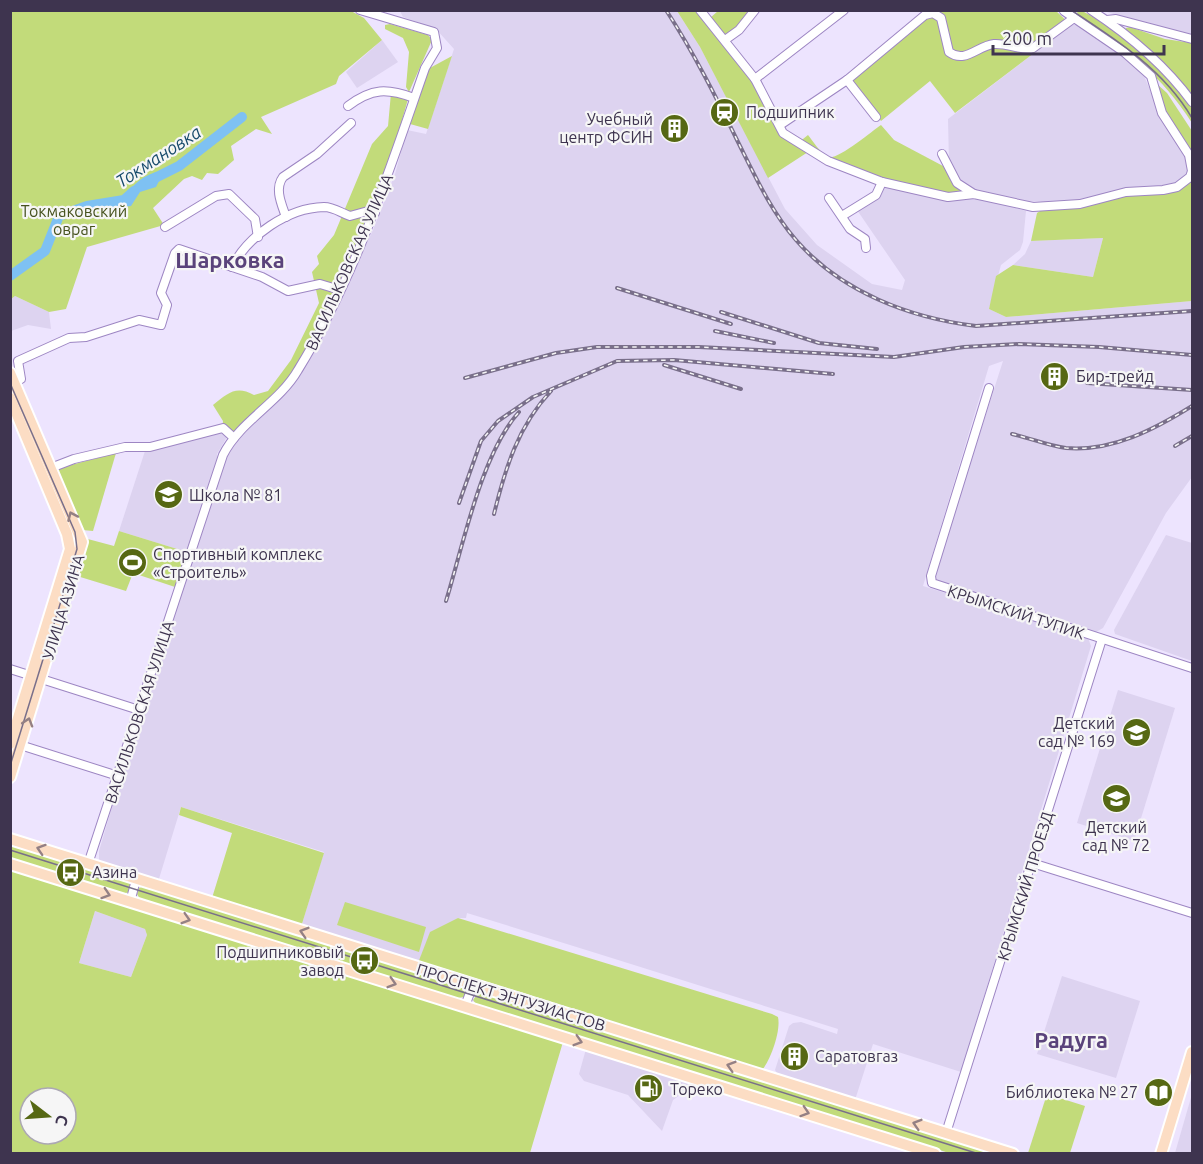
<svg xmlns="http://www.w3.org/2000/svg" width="1203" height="1164" font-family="Ubuntu,sans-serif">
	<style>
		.built { fill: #ddd3f0 }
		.green { fill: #c2db7a; fill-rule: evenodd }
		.water { fill: #7ec1f3 }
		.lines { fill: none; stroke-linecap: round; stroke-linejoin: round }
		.river { stroke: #7ec1f3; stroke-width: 10 }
		.minor-casing { stroke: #9d86c3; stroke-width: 10 }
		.major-casing { stroke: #fff; stroke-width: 14 }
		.minor { stroke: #fff; stroke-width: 8 }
		.major { stroke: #fcddc4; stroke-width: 10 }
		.tram { stroke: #796f8a; stroke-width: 1.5 }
		.rail-casing { stroke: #796f8a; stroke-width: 4 }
		.rail { stroke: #f6f6f6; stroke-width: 1.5; stroke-dasharray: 4.5; stroke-linecap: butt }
		.oneway { stroke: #948084 }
		.labels { text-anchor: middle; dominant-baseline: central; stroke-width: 4.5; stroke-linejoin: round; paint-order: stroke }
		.poi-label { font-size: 16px; fill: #3e344f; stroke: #f6f6f6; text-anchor: start }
		.park-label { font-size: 16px; fill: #46521e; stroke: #f6f6f6 }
		.street-label { font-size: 16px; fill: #3e344f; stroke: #f6f6f6 }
		.water-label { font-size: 18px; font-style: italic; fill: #184b6c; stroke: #f6f6f6 }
		.district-label { font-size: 22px; font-weight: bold; fill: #5a437b; stroke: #f6f6f6 }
	</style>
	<rect width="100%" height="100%" fill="#ede4fe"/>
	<g class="built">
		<path d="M400 11H677L700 47 785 209 817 245 872 284 902 290 905 280 857 210 883 185 947 199 980 198 1026 211 1023 242 1020 250 1001 265 989 309 1006 317 1192 301V477L1166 513 1103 628 1096 632H1091L936 581 934 577 1003 361 989 366 923 586 1088 638 1091 646 961 1072 873 1044 855 1100 779 1076 775 1070 789 1026 793 1023 801 1022 837 1034 838 1029 599 954 467 913 466 918H458L418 963 301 927 324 852 181 807 158 882 101 864 99 859V851L125 763 226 456 236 440 272 407 300 374 331 319 373 230 395 174 407 130 426 134 454 49 436 29 403 17Z"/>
		<path d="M1104 11H1192V36L1129 19Z"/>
		<path d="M1071 25H1079L1142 71 1161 116 1188 159 1190 171 1187 177 1174 185 1064 203 1013 200 973 190 958 182 949 164 948 119Z"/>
		<path d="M382 40 398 62 357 88 346 72Z"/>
		<path d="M1103 238 1093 277 1013 265 1025 254 1031 241Z"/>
		<path d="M15 296 49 312 51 329 28 325 11 331V299Z"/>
		<path d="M222 431 227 437 217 454 218 459 187 552 119 531 145 451Z"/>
		<path d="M1166 535 1192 543V661L1115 634 1114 630Z"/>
		<path d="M1118 690 1175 708 1134 841 1077 823Z"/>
		<path d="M95 911 145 929 147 935 131 977 79 963Z"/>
		<path d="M1062 976 1140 1001 1116 1078 1037 1054Z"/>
		<path d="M586 1049 697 1083 673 1100 662 1131 628 1095 584 1081 579 1074Z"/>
		<path d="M1192 1094V1153H1175Z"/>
	</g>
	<g class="green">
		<path d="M11 11H351L364 18 382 40 339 76 336 84 261 117 272 134 256 129 231 146 234 160 218 174 207 173 202 180 192 176 184 179 153 208 164 225 87 247 66 309 49 312 15 296 11 299Z"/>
		<path d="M677 11H695L726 45 756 88 782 135 808 152 768 178 700 47Z"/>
		<path d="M718 11H754L738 29 725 36 710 18Z"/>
		<path d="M933 11H1056L1071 25 955 113 930 81 881 121 851 84 853 77Z"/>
		<path d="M1082 11C1107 23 1186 82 1192 109 1194 113 1192 119 1192 123 1163 77 1125 47 1080 18L1077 12Z"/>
		<path d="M390 24 428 35 432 40 409 92 406 87 409 52 403 38 385 29V25Z"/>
		<path d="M1130 27 1165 39 1192 43V96L1163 64 1126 32V28Z"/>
		<path d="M452 56 428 129 410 124 428 69Z"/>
		<path d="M1157 84 1167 93 1192 131V156L1165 111Z"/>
		<path d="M391 93 408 99 391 159 370 214 307 351 291 378 229 439 222 431 223 421 213 405C228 393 236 385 254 395L268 391 291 360 319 303 312 272 319 264 317 256 334 235 372 144 388 126Z"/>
		<path d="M881 125 894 140 943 166 966 192C932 206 831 160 798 143L808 135C813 141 820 153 828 157 837 161 872 131 881 125Z"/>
		<path d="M1192 178V301L1006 317 989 309 996 276 1013 265 1093 277 1103 238 1031 241 1037 213 1043 209 1127 195 1163 193Z"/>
		<path d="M116 453 93 531 82 530 56 469Z"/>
		<path d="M119 531 187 552 175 587 133 573 126 591 77 576 84 538 114 546Z"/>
		<path d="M181 807 324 853 301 927 212 898 232 833 179 815Z"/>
		<path d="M10 844 127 880 131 884 129 892 123 894 11 859Z"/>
		<path d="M10 869 563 1042 530 1153H11ZM95 911 145 929 147 935 131 977 79 963ZM30 1098H66V1134H30Z"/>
		<path d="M144 886 462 987 466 991 464 997 458 998 140 899 137 894 139 888Z"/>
		<path d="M345 902 426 927 419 952 337 925Z"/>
		<path d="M458 918 772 1014 778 1017C781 1031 771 1058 763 1069L754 1068 418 963 430 932Z"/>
		<path d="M479 992 999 1153H949L476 1004 473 1000Z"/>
		<path d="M1047 1094 1085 1106 1070 1153H1028Z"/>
	</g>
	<path class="water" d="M156 172 162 175 156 187 140 192 131 206 122 207C126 190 138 178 156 172Z"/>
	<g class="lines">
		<g class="river">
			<path d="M149 181 179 166 242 117"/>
			<path d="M10 276 45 251 59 216 87 206 124 200 134 191"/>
		</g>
		<defs>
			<g id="minor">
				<path d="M700 10 755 79 783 133 828 161 882 182 948 197 974 194 1033 207 1080 204 1126 192 1163 190 1177 187 1190 177 1192 171 1189 155 1162 113 1151 76 1124 52 1064 11"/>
				<path d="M1091 10C1129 35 1165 65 1192 102"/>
				<path d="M1107 20 1116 19 1192 39"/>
				<path d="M725 40 739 30 755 10"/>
				<path d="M755 79 844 10"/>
				<path d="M847 80 876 117"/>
				<path d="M348 106C372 88 387 88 414 98"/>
				<path d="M780 125 847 80 925 15 933 13 941 18 949 52C965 64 977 46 994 44 1008 43 1021 51 1033 48L1074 18"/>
				<path d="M942 154 957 183 974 194"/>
				<path d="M829 198 850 229 865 239 866 248"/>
				<path d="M842 216 876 195 882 182"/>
				<path d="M286 217C282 205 274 189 283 177L317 154 351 123"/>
				<path d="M165 227 216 196 229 194 255 219 258 237"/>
				<path d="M232 267C248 236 287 208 324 207 334 207 341 213 350 216L368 211 375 213"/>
				<path d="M12 384 21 379 18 361 69 338 86 337 139 320 161 325 167 305 161 293 175 253 179 249 262 277 288 291 320 284 340 290"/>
				<path d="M989 388 931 576 932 583 1192 668"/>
				<path d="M48 469 74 459 125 447H150L223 428 234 438"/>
				<path d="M10 669 139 710"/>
				<path d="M17 744 118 776"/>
				<path d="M1032 863 1192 913"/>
				<path d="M88 864 223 455C240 421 279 403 298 370 356 276 389 171 425 68L437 48 434 32 360 10"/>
				<path d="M130 902 136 880"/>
				<path d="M465 1006 473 985"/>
				<path d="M946 1133 1102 639"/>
			</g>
			<g id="major">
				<path d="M10 373 82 542 10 777"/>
				<path d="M10 398 67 534 70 549 10 744"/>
				<path d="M10 839 1013 1154"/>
				<path d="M10 864 935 1154"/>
				<path d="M1161 1154 1192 1052"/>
			</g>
		</defs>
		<use href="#minor" class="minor-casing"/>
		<use href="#major" class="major-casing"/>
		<use href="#minor" class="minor"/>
		<use href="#major" class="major"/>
		<g class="tram">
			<path d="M1071 10C1117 40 1164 70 1192 118"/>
			<path d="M10 383 75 532 77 549 70 572 10 766"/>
			<path d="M10 850 979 1154"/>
		</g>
		<defs>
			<g id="rail">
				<path d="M666 10C694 53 716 97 738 142 755 176 771 211 796 240 841 292 910 318 976 326L1192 311"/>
				<path d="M617 288 731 324"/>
				<path d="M721 312 819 343 877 349"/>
				<path d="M715 331 774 343"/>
				<path d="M664 365 741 389"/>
				<path d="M465 378 556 353 597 347H699L894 357 964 347 1019 344 1099 347 1192 355"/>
				<path d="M1087 383 1192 390"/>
				<path d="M1012 434C1030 438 1049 446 1066 448 1112 452 1155 429 1192 406"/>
				<path d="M1175 446 1192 436"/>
				<path d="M459 503 481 441 498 421 533 397 617 361 674 360 833 374"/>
				<path d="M494 514C505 469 518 426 551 391"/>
				<path d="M446 601C463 546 481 454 519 412"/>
			</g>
		</defs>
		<use href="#rail" class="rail-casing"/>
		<use href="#rail" class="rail"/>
	</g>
	<defs><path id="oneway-chevron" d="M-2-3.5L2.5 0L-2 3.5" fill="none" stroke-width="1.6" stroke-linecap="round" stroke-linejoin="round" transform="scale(1.5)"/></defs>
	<g class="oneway">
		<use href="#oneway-chevron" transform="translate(72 516) rotate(-114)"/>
		<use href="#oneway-chevron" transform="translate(28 722) rotate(-73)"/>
		<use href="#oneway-chevron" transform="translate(41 849) rotate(-162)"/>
		<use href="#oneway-chevron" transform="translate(106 894) rotate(18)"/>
		<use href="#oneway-chevron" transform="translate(186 919) rotate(17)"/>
		<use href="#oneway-chevron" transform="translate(304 932) rotate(-163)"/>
		<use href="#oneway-chevron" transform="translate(392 983) rotate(17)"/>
		<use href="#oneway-chevron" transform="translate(578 1041) rotate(17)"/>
		<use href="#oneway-chevron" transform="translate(731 1066) rotate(-163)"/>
		<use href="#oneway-chevron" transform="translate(805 1112) rotate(18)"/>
		<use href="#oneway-chevron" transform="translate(917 1124) rotate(-163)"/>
	</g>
	<defs>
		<symbol id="station-disc" viewBox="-11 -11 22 22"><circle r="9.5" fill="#566813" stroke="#f6f6f6"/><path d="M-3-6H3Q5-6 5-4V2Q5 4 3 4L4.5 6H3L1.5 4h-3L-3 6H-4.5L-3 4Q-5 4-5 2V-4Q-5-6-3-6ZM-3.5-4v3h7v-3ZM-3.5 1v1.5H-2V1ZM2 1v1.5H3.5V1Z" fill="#fff"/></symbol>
		<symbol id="building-disc" viewBox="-11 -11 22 22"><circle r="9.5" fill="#566813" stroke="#f6f6f6"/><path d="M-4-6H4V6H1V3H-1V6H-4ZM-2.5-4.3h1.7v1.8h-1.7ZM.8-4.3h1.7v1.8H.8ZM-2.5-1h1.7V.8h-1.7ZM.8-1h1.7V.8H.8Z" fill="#fff"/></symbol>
		<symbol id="school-disc" viewBox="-11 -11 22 22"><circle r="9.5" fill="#566813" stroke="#f6f6f6"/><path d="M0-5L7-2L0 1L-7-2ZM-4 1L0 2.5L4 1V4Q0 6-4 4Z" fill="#fff"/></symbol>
		<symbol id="stadium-disc" viewBox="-11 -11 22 22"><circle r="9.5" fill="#566813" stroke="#f6f6f6"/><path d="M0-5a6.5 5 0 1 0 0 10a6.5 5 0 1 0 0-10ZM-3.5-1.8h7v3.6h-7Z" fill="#fff"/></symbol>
		<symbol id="bus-disc" viewBox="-11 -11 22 22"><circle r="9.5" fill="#566813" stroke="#f6f6f6"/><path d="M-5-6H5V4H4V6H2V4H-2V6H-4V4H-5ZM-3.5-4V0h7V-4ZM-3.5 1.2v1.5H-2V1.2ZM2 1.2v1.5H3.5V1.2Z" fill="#fff"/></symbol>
		<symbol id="fuel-disc" viewBox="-11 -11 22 22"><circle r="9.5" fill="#566813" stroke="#f6f6f6"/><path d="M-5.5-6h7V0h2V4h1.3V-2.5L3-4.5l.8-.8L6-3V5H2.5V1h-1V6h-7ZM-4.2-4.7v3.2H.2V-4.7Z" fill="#fff"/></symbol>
		<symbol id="library-disc" viewBox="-11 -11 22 22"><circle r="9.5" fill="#566813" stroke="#f6f6f6"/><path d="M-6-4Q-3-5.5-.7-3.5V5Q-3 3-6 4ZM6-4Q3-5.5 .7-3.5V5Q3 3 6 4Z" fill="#fff"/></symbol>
	</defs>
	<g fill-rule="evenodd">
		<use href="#station-disc" x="708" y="96" width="33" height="33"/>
		<use href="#building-disc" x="658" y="112" width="33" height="33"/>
		<use href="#building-disc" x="1038" y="360" width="33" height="33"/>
		<use href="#school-disc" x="152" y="478" width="33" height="33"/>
		<use href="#stadium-disc" x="116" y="546" width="33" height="33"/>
		<use href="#school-disc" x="1120" y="716" width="33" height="33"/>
		<use href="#school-disc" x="1100" y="782" width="33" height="33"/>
		<use href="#bus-disc" x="54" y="856" width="33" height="33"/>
		<use href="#bus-disc" x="348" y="944" width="33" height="33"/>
		<use href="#building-disc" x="778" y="1040" width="33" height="33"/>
		<use href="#fuel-disc" x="632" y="1072" width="33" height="33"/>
		<use href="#library-disc" x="1142" y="1076" width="33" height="33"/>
	</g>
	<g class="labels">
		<g class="poi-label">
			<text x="746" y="112">Подшипник</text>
			<text x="653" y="119" text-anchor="end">Учебный<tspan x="653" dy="18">центр ФСИН</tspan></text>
			<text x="1076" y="376">Бир-трейд</text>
			<text x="189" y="495">Школа № 81</text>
			<text x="153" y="554">Спортивный комплекс<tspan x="153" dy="18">«Строитель»</tspan></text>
			<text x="1115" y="723" text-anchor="end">Детский<tspan x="1115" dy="18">сад № 169</tspan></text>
			<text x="1116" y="827" text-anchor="middle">Детский<tspan x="1116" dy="18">сад № 72</tspan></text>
			<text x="92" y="872">Азина</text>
			<text x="344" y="952" text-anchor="end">Подшипниковый<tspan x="344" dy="18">завод</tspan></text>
			<text x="815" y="1056">Саратовгаз</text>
			<text x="670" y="1089">Тореко</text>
			<text x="1138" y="1092" text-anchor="end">Библиотека № 27</text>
		</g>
		<g class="park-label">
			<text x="74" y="211">Токмаковский<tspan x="74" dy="18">овраг</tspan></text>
		</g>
		<g class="street-label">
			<text transform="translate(349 262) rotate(-66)">ВАСИЛЬКОВСКАЯ УЛИЦА</text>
			<text transform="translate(63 607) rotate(-73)">УЛИЦА АЗИНА</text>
			<text transform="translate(1016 612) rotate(18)">КРЫМСКИЙ ТУПИК</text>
			<text transform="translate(139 712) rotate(-72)">ВАСИЛЬКОВСКАЯ УЛИЦА</text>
			<text transform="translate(1025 886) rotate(-73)">КРЫМСКИЙ ПРОЕЗД</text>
			<text transform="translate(511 997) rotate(17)">ПРОСПЕКТ ЭНТУЗИАСТОВ</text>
		</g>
		<g class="water-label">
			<text transform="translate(158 156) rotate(-33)">Токмановка</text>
		</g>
		<g class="district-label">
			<text x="230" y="259">Шарковка</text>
			<text x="1071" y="1039">Радуга</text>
		</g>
	</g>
	<rect width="1203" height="1164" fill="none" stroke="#3e344f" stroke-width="24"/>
	<g transform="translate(48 1116) rotate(107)"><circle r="28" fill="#f6f6f6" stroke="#aca8b3" stroke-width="1.5"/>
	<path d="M0-4.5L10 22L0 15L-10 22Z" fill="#566813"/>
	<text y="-9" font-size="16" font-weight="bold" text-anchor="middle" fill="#3e344f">С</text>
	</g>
	<path d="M993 45v9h171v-9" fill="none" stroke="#3e344f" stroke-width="3"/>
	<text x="1002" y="45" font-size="18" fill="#3e344f" stroke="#f6f6f6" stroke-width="4.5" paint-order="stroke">200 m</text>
</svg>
